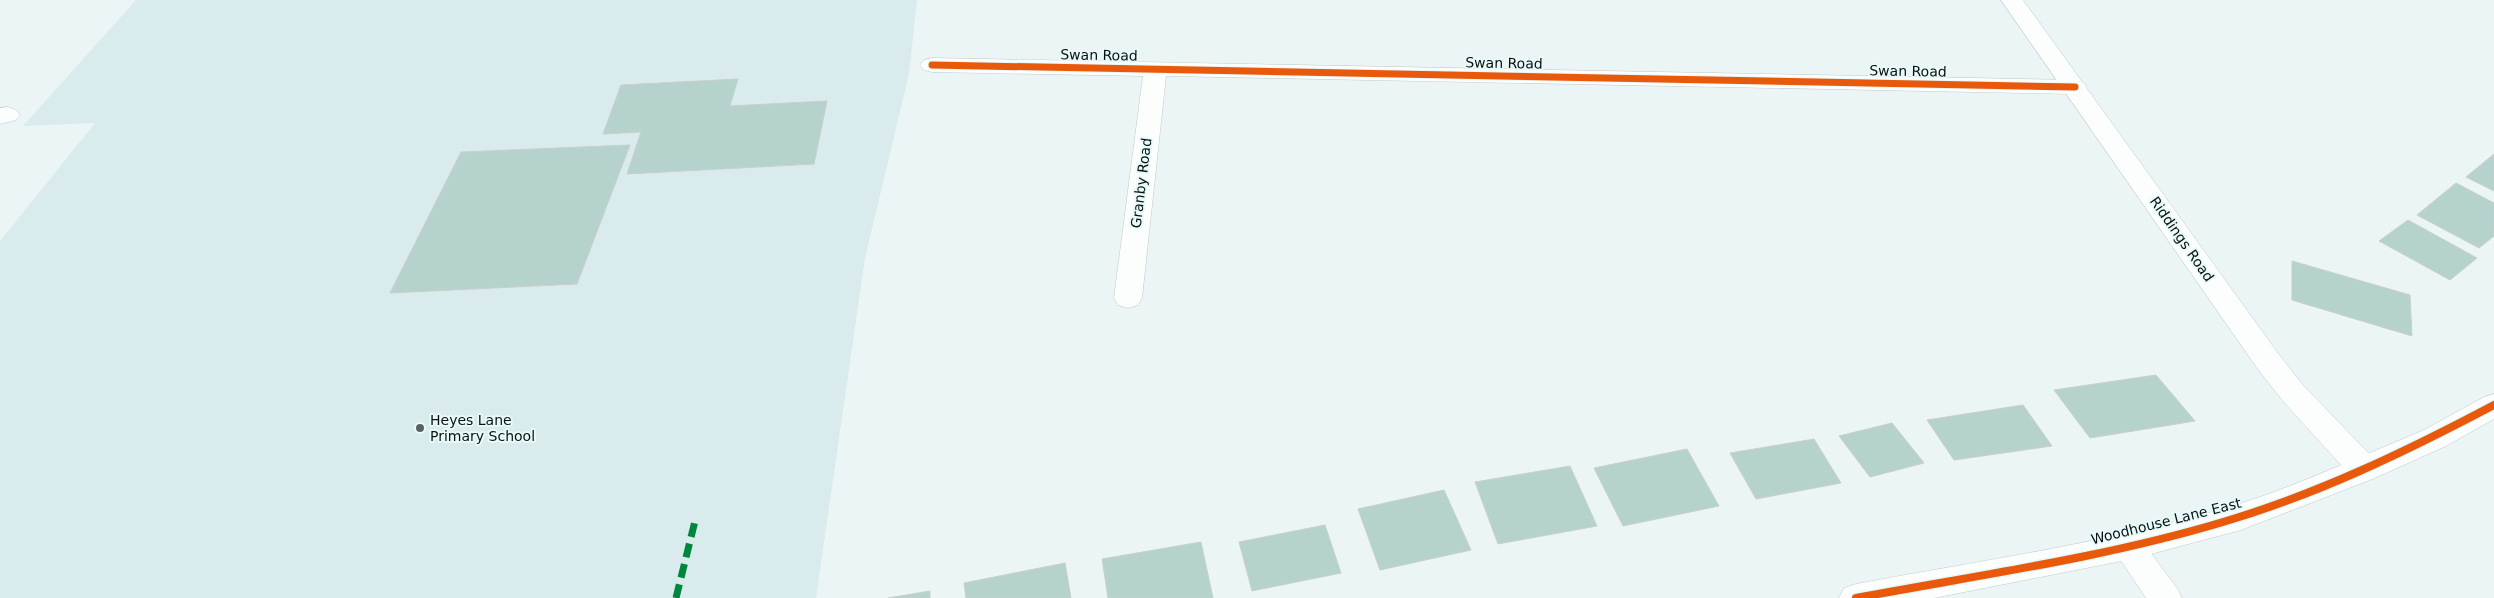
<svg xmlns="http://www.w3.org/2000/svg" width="2494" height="598" font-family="'DejaVu Sans',sans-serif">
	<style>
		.built { fill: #d9ebec }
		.building { fill: #b5d3cc; stroke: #c9cfce }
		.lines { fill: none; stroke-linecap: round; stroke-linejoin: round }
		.street-casing { stroke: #c1c7c7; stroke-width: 1 }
		.secondary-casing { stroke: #c1c7c7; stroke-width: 1 }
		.street { fill: #fcfefe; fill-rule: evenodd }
		.secondary { fill: #fcfefe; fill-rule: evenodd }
		.quiet { stroke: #00873e; stroke-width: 7; stroke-dasharray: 14 7; stroke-linecap: butt }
		.cycleway-far1-casing { stroke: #e8f9f9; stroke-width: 9 }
		.cycleway-casing { stroke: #e8f9f9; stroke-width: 11 }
		.cycleway-far1 { stroke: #e8590c; stroke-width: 7 }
		.cycleway { stroke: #e8590c; stroke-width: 8 }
		.poi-dot { fill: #5a6161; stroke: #e8f9f9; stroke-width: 2 }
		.labels { text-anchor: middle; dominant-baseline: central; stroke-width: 4; stroke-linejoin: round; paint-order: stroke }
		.street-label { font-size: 14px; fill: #0b1111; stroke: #e8f9f9 }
		.poi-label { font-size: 14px; fill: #0b1111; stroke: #e8f9f9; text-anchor: start }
	</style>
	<rect width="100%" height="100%" fill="#ecf5f5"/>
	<path class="built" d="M136 0H917L909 74 865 258 816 598H0V241L95 123 23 126Z"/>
	<g class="building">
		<path d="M738 79 730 106 827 101 814 164 627 174 641 132 603 134 621 85Z"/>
		<path d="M630 145 577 284 390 293 461 152Z"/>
		<path d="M2494 154V191L2466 177Z"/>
		<path d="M2456 183 2494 203V236L2479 248 2417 215Z"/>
		<path d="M2408 220 2477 258 2450 280 2379 241Z"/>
		<path d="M2292 261 2410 295 2412 336 2292 300Z"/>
		<path d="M2156 375 2195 421 2090 438 2054 390Z"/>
		<path d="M2023 405 2052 446 1954 460 1927 420Z"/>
		<path d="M1892 423 1924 463 1870 477 1839 436Z"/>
		<path d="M1814 439 1841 483 1756 499 1730 453Z"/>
		<path d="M1687 449 1719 506 1623 526 1594 468Z"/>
		<path d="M1570 466 1597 526 1498 544 1475 482Z"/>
		<path d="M1444 490 1471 550 1380 570 1358 509Z"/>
		<path d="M1325 525 1341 573 1252 591 1239 542Z"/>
		<path d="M1201 542 1213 598H1108L1102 559Z"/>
		<path d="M1065 563 1071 598H966L964 583Z"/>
		<path d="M930 591V598H888Z"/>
	</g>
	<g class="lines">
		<defs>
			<g id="street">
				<path d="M932 58 2075 80 2083 82 2087 87 2083 92 2075 94 1166 76 1142 298 1138 305 1128 308 1118 305 1114 298 1143 76 932 72 924 70 920 65 924 60Z"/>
				<path d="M8 107 16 110 20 115 16 120 0 124V108Z"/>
				<path d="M2494 394V419L2446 446 2375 478 2364 481 2353 478 2349 469 2353 460 2424 430 2484 397Z"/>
				<path d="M2127 532 2138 536 2177 588 2182 598H2146L2111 546 2116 536Z"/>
			</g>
			<path id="secondary" d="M2001 0H2023L2277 352 2302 384 2375 460 2379 469 2375 478 2241 530 2132 559 1934 598H1839L1844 588 1856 584C1984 560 2114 542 2239 504 2274 493 2308 479 2341 465L2282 400 2257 368Z"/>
		</defs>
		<use href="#street" class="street-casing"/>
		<use href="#secondary" class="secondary-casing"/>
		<use href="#street" class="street"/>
		<use href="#secondary" class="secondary"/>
		<path class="quiet" d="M676 598 695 521"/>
		<defs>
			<path id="cycleway-far1" d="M932 65 2075 87"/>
			<path id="cycleway" d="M1856 598C1979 575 2103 558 2223 522 2318 494 2407 451 2494 405"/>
		</defs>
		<use href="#cycleway-far1" class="cycleway-far1-casing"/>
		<use href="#cycleway" class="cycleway-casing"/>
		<use href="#cycleway-far1" class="cycleway-far1"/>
		<use href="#cycleway" class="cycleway"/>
	</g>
	<circle class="poi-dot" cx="420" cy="428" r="5"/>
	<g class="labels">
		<g class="street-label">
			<text transform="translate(1099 55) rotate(1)">Swan Road</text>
			<text transform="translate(1504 63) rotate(1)">Swan Road</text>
			<text transform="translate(1908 71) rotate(1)">Swan Road</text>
			<text transform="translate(1141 183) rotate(-83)">Granby Road</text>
			<text transform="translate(2182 239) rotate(55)">Riddings Road</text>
			<text transform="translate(2166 521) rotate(-14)">Woodhouse Lane East</text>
		</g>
		<g class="poi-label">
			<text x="430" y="420">Heyes Lane<tspan x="430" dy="16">Primary School</tspan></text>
		</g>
	</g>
</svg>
